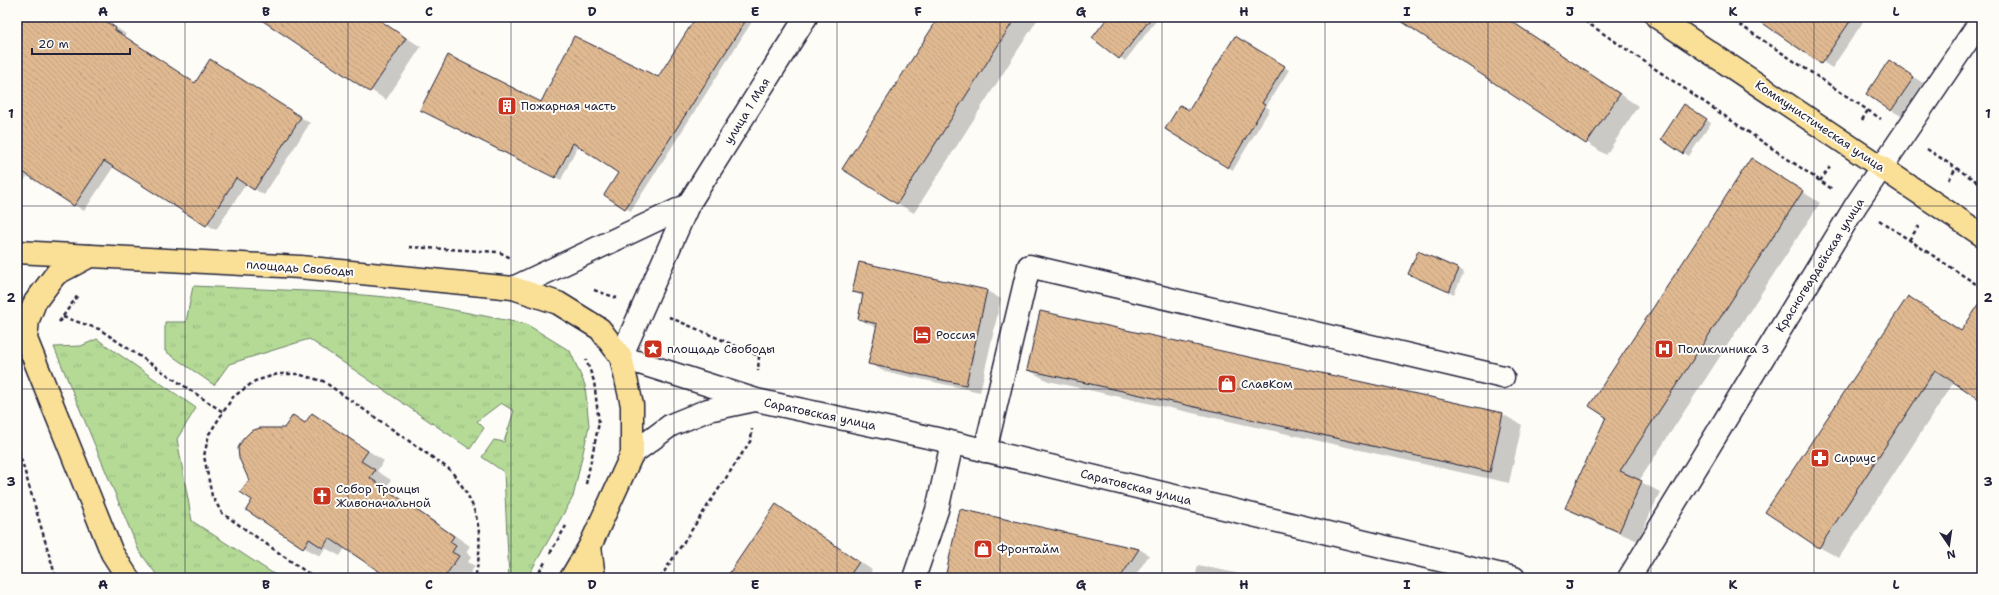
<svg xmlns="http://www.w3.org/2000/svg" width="1999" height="595" font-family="'Shantell Sans',sans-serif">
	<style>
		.grass { fill: url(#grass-tufts); stroke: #6b7e68 }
		.shadow { fill: #0003 }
		.building { fill: url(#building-back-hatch); stroke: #22223b }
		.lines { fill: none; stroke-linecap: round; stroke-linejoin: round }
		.minor-casing { stroke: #22223b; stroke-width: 25 }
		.major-casing { stroke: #22223b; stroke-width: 25 }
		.path { stroke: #22223b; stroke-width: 2.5; stroke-dasharray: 4 3; stroke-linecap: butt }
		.minor { stroke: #fdfcf7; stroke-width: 22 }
		.major { stroke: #fadf96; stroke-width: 22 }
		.grid { fill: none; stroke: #22223b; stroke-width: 1; stroke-opacity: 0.55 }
		.labels { text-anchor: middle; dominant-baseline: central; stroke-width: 4; stroke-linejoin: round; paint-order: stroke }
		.poi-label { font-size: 12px; fill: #22223b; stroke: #fdfcf7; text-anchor: start }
		.street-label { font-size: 12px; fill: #22223b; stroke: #fdfcf7 }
		.neatline { fill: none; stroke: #22223b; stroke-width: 1.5 }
		.grid-label { font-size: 13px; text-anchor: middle; font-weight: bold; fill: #22223b }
	</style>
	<defs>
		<pattern id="grass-tufts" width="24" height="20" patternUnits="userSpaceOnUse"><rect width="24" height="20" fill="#b4da96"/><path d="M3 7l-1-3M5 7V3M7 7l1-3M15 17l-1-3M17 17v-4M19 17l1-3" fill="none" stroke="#9abb82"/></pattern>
		<pattern id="building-back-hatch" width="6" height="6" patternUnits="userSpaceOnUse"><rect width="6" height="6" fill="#e0b991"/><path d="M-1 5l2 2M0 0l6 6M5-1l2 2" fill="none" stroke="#c09f7e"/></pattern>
	</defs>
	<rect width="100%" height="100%" fill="#fdfcf7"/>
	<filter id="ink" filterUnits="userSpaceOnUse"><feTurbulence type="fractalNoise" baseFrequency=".025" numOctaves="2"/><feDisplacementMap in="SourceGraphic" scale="8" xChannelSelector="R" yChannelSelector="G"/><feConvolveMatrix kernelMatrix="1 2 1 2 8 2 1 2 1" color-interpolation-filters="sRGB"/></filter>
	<g filter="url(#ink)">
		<g class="grass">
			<path d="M193 286 328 292 386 297 526 324 570 351 585 385 589 426 573 497 527 578H509L504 472 482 457 494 440 504 442 514 411 501 403 477 421 484 428 470 449 309 339 229 364 214 385 165 351V322H186Z"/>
			<path d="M97 339 196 408 177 439 192 521 280 578H159L139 551 54 347 81 346Z"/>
		</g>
		<g class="shadow">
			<path d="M17 17H100L126 34 124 36 196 84 220 66 310 123 264 195 246 184 216 230 114 166 84 211 28 175 17 192Z"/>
			<path d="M259 17H375L421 47 386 100Z"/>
			<path d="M697 17H755L631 211 626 208 620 172 578 145 561 180 426 112 541 103 658 78Z"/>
			<path d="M940 17H1039L914 213 897 203Z"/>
			<path d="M1110 17H1159L1125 61 1094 38Z"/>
			<path d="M1397 17H1506L1638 106 1606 155Z"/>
			<path d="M1756 17H1856L1863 22 1832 68Z"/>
			<path d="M1236 37 1289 70 1266 107 1270 109 1233 170 1166 128 1189 111Z"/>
			<path d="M1899 67 1923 83 1901 116 1891 110Z"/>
			<path d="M1689 108 1711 123 1689 156 1662 139Z"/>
			<path d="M1752 159 1820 203 1639 481 1660 492 1638 541 1584 518 1567 507Z"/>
			<path d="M860 263 987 291 1001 299 980 392 883 371 869 363 877 328 859 319 863 297 853 291Z"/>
			<path d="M1459 269 1464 272 1454 294 1414 276Z"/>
			<path d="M1908 297 1962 331 1982 322V400L1954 382 1839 558 1819 547Z"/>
			<path d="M1028 370 1502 414 1522 425 1509 483 1048 381Z"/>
			<path d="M312 414 384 461 377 471 391 480 386 488 470 546 466 552 472 556 468 562 475 566 467 578H390L345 548 340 556 325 548 320 556 303 547 254 500 285 429 306 423Z"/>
			<path d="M777 506 872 570 867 578H727Z"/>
			<path d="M961 510 1139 549 1149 555 1134 578H948Z"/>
			<path d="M1198 565 1259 578H1195Z"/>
		</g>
		<g class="building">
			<path d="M17 17H100L116 28 115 30 195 83 210 59 301 117 254 190 236 178 206 226 104 161 74 206 17 168Z"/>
			<path d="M257 17H375L406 38 370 92Z"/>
			<path d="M696 17H748L625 209 604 195 618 173 573 143 555 178 420 110 448 55 541 102 574 36 658 77Z"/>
			<path d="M939 17H1016L897 204 842 169Z"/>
			<path d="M1108 17H1152L1119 59 1092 38Z"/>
			<path d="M1395 17H1505L1620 94 1586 144Z"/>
			<path d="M1754 17H1853L1821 64Z"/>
			<path d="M1235 36 1285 66 1262 103 1265 105 1228 168 1165 129 1180 105 1189 110Z"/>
			<path d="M1889 60 1914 77 1891 111 1866 94Z"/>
			<path d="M1684 104 1707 119 1683 154 1661 139Z"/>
			<path d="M1751 158 1803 191 1620 471 1642 481 1619 532 1565 508 1606 417 1589 406Z"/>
			<path d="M1418 251 1459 269 1449 292 1408 274Z"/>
			<path d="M859 262 987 290 966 385 868 364 877 324 858 319 863 294 852 292Z"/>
			<path d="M1908 296 1961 331 1982 300V401L1935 370 1819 548 1765 512Z"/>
			<path d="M1040 311 1503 413 1490 472 1027 370Z"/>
			<path d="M312 413 368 451 361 461 375 470 370 478 454 536 450 542 456 546 452 552 459 556 444 578H389L329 538 323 548 309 539 303 548 246 510 252 500 240 492 249 480 239 458 238 448 243 439 251 431 260 428H284L293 415 305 423Z"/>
			<path d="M776 504 859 562 848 578H726Z"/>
			<path d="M960 509 1139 549 1120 578H945Z"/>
		</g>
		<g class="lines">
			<defs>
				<g id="minor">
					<path d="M806 17 688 205 621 357 756 400 942 440 1514 578"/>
					<path d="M513 288 688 205"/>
					<path d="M985 451 1029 266 1503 377"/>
					<path d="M632 454 671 425 708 410 755 400"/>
					<path d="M914 578 937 510 952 443"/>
					<path d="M1629 578 1856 205 1982 19"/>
				</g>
				<g id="major">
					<path d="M1657 17 1982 235"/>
					<path d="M17 252 300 267 513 288 558 303 600 329 621 357 632 405V454L590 546 571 578"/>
					<path d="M90 256 56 274 35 302 28 320 26 339 112 553 128 578"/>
					<path d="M590 546 594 578"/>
				</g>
			</defs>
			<use href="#minor" class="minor-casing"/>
			<use href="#major" class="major-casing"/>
			<g class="path">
				<path d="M1579 17 1832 189"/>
				<path d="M1728 17 1881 119"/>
				<path d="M1862 120 1868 110"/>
				<path d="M1927 149 1982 185"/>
				<path d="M1949 180 1956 168"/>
				<path d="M1820 181 1830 167"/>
				<path d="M1879 220 1982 288"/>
				<path d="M1909 240 1919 226"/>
				<path d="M409 247 499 252 511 258"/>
				<path d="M594 290 617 298"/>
				<path d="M63 317 99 329 223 412"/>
				<path d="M669 317 759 356 758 371"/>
				<path d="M59 322 78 295"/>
				<path d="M17 445 56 578"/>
				<path d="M586 484 599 423 594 381 586 360"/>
				<path d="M550 553 566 526"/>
				<path d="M315 578 222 513 212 496 204 456 209 434 233 397 255 381 278 374H297L323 381 449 469C479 503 485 535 475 578"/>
				<path d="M536 578 545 562"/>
				<path d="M660 578 751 440 752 429"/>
			</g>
			<use href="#minor" class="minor"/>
			<use href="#major" class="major"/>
		</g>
	</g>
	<path class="grid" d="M185 17V578M348 17V578M511 17V578M674 17V578M837 17V578M1000 17V578M1162 17V578M1325 17V578M1488 17V578M1651 17V578M1814 17V578M17 206H1982M17 389H1982"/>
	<defs>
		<symbol id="building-square" viewBox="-11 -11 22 22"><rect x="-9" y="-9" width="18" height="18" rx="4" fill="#c8321e" stroke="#fdfcf7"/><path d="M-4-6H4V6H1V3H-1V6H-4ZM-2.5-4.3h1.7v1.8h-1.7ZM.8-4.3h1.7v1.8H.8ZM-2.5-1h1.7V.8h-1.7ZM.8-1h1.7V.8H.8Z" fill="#fff"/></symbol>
		<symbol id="hotel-square" viewBox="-11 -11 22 22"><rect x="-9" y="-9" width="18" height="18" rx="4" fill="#c8321e" stroke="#fdfcf7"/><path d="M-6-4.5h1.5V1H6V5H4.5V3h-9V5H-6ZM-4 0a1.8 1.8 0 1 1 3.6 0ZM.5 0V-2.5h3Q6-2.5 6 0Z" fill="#fff"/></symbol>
		<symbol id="sight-square" viewBox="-11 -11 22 22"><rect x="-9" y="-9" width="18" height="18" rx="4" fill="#c8321e" stroke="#fdfcf7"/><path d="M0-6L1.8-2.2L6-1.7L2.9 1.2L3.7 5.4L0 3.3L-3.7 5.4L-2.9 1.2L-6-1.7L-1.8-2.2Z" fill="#fff"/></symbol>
		<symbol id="hospital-square" viewBox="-11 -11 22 22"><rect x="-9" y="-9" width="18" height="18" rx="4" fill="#c8321e" stroke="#fdfcf7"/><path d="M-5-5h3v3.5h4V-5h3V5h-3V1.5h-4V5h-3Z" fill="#fff"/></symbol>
		<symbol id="shop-square" viewBox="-11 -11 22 22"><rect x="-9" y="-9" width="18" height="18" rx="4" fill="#c8321e" stroke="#fdfcf7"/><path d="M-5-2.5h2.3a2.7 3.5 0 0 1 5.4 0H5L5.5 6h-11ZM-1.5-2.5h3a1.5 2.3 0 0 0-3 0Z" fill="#fff"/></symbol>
		<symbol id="pharmacy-square" viewBox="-11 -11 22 22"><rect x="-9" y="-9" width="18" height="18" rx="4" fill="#c8321e" stroke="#fdfcf7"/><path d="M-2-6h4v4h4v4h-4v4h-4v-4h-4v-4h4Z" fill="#fff"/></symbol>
		<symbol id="church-square" viewBox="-11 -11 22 22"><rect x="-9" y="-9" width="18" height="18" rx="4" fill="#c8321e" stroke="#fdfcf7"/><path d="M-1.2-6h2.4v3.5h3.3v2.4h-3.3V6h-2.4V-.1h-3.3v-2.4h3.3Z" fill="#fff"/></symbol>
	</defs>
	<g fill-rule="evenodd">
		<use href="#building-square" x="496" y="95" width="22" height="22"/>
		<use href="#hotel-square" x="911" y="324" width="22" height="22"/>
		<use href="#sight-square" x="642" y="338" width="22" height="22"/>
		<use href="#hospital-square" x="1653" y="338" width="22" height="22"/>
		<use href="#shop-square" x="1216" y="373" width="22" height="22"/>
		<use href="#pharmacy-square" x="1809" y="447" width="22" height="22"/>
		<use href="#church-square" x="311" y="485" width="22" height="22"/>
		<use href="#shop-square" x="972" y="538" width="22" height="22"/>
	</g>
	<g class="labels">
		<g class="poi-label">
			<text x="521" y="106">Пожарная часть</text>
			<text x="936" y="335">Россия</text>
			<text x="667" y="349">площадь Свободы</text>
			<text x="1678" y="349">Поликлиника 3</text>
			<text x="1241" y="384">СлавКом</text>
			<text x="1834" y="458">Сириус</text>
			<text x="336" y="489">Собор Троицы<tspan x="336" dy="14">Живоначальной</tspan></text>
			<text x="997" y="549">Фронтайм</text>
		</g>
		<g class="street-label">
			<text transform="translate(747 111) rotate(-58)">улица 1 Мая</text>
			<text transform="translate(1820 126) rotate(34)">Коммунистическая улица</text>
			<text transform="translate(1820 265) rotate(-58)">Красногвардейская улица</text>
			<text transform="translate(300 268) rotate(4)">площадь Свободы</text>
			<text transform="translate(820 414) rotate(12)">Саратовская улица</text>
			<text transform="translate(1136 487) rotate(14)">Саратовская улица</text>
		</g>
	</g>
	<rect width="1999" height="595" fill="none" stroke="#fdfcf7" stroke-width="44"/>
	<g transform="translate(1949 545) rotate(167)" stroke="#fdfcf7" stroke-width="3" paint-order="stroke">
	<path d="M0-3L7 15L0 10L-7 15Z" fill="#22223b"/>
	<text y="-6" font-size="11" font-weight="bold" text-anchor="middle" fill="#22223b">N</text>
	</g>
	<path d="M32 48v6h98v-6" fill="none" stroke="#22223b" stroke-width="2"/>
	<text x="38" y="48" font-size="12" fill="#22223b" stroke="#fdfcf7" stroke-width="3" paint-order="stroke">20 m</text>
	<rect x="22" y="22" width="1955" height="551" class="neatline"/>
	<g class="grid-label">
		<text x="103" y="16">A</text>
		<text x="266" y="16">B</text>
		<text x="429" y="16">C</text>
		<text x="592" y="16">D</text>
		<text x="755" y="16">E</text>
		<text x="918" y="16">F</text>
		<text x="1081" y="16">G</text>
		<text x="1244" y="16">H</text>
		<text x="1407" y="16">I</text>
		<text x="1570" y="16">J</text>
		<text x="1733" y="16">K</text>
		<text x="1896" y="16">L</text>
		<text x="11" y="118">1</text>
		<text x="1988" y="118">1</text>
		<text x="11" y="302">2</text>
		<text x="1988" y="302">2</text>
		<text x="11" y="486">3</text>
		<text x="1988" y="486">3</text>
		<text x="103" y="589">A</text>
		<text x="266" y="589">B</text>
		<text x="429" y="589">C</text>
		<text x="592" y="589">D</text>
		<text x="755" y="589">E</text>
		<text x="918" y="589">F</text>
		<text x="1081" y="589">G</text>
		<text x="1244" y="589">H</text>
		<text x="1407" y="589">I</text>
		<text x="1570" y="589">J</text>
		<text x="1733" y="589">K</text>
		<text x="1896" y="589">L</text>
	</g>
</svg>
